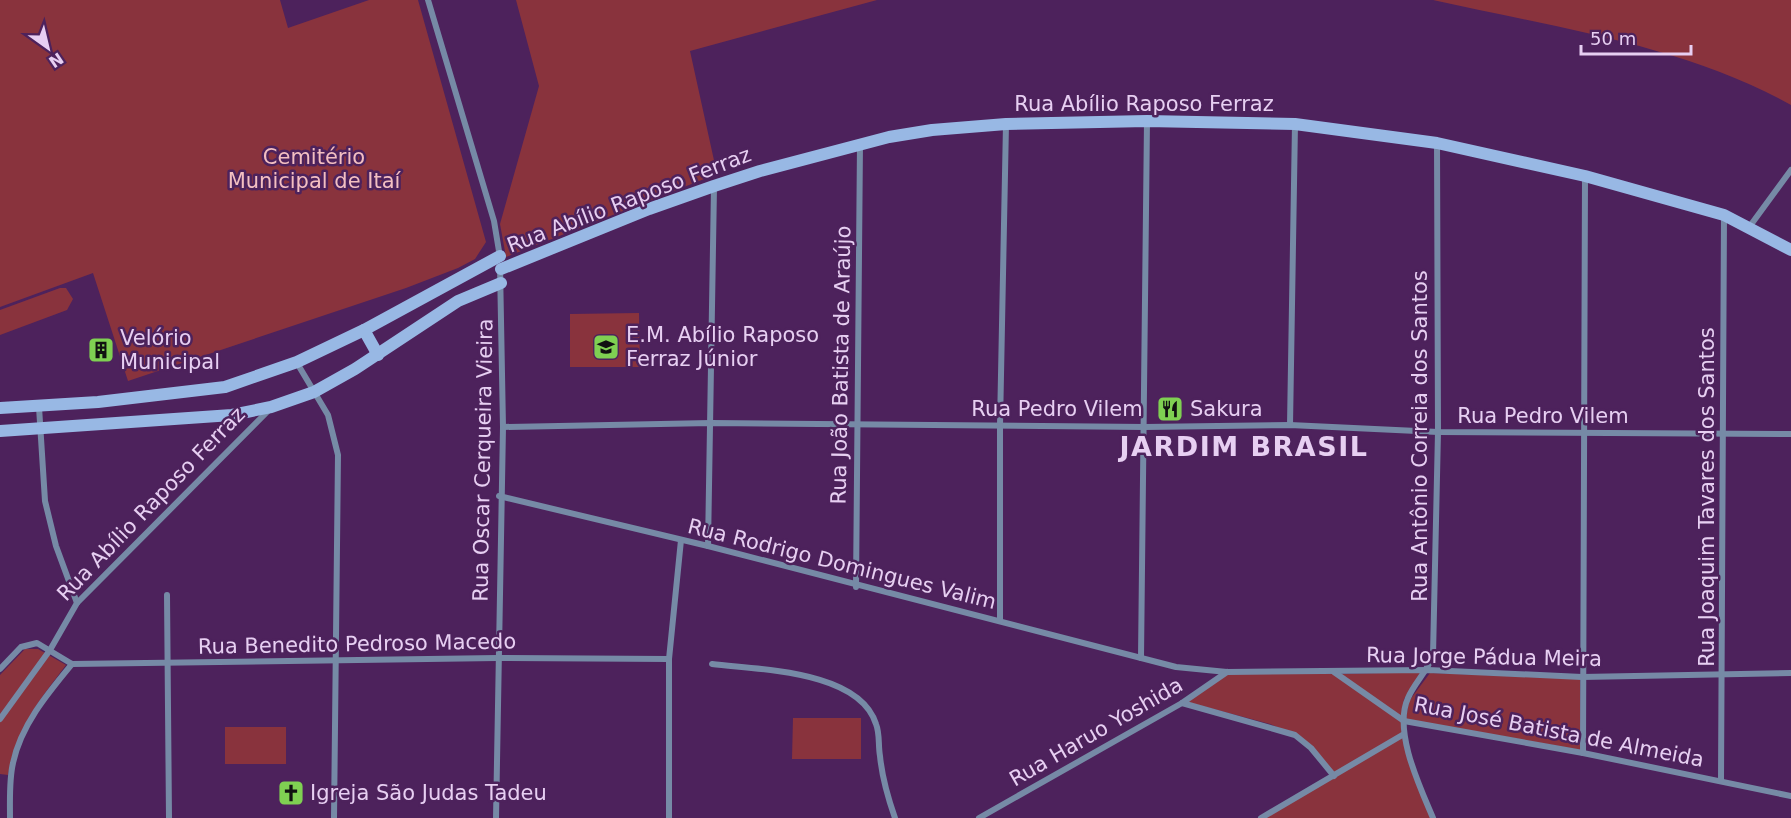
<svg xmlns="http://www.w3.org/2000/svg" width="1791" height="818" font-family="'DejaVu Sans',sans-serif">
	<style>
		.green { fill: #89333d }
		.lines { fill: none; stroke-linecap: round; stroke-linejoin: round }
		.street { stroke: #768aa6; stroke-width: 6 }
		.secondary { stroke: #98b8e4; stroke-width: 12 }
		.labels { text-anchor: middle; dominant-baseline: central; stroke-width: 5; stroke-linejoin: round; paint-order: stroke }
		.street-label { font-size: 21px; fill: #e7cff2; stroke: #4d225c }
		.park-label { font-size: 21px; fill: #f3bfc1; stroke: #4d225c }
		.poi-label { font-size: 21px; fill: #e7cff2; stroke: #4d225c; text-anchor: start }
		.district-label { font-size: 27px; font-weight: bold; letter-spacing: 1.5px; fill: #e7cff2; stroke: #4d225c }
	</style>
	<rect width="100%" height="100%" fill="#4d225c"/>
	<g class="green">
		<path d="M0 0H280L288 28 369 0H418L486 242 475 259 458 268 406 288 128 381 93 273 0 307Z"/>
		<path d="M516 0H877L690 51 717 174 506 257 500 224 539 86Z"/>
		<path d="M1433 0H1791V105C1683 45 1553 27 1433 0Z"/>
		<path d="M60 288H66L73 299 67 310 0 335V310Z"/>
		<path d="M639 313 640 367H570V314Z"/>
		<path d="M25 649H38L66 665C38 702 16 729 8 775L0 774V675Z"/>
		<path d="M1227 672 1333 674 1403 722 1402 733 1332 774 1300 737 1270 724 1187 702Z"/>
		<path d="M1424 672 1404 699 1402 717 1340 674Z"/>
		<path d="M1430 673 1580 679 1581 750 1406 719 1409 701Z"/>
		<path d="M793 718H861V759H792Z"/>
		<rect x="225" y="727" width="61" height="37"/>
		<path d="M1404 734 1424 796 1434 818H1260Z"/>
	</g>
	<g class="lines">
		<g class="street">
			<path d="M428 0 494 221 500 257"/>
			<path d="M1750 226 1791 170"/>
			<path d="M297 363 328 415 338 455 334 818"/>
			<path d="M39 407 45 501 56 546 77 603"/>
			<path d="M1290 425 1295 124"/>
			<path d="M503 427 711 423 1145 427 1290 425 1438 432 1791 434"/>
			<path d="M499 496 708 546 1176 667 1227 672 1428 670 1582 677 1791 673"/>
			<path d="M708 546 714 187"/>
			<path d="M856 587 860 144"/>
			<path d="M167 595 169 818"/>
			<path d="M1000 621V425L1006 124"/>
			<path d="M1141 658 1147 121"/>
			<path d="M712 664C759 670 859 670 876 724 880 734 878 745 880 756 882 777 888 798 895 818"/>
			<path d="M0 669 21 647 37 643 72 664 497 658 669 659"/>
			<path d="M1334 672 1404 721 1583 753 1791 796"/>
			<path d="M1182 703 1295 735 1311 748 1334 776"/>
			<path d="M0 719 50 650 77 603 269 410"/>
			<path d="M1583 753 1585 177"/>
			<path d="M1721 780 1724 215"/>
			<path d="M10 818C10 800 9 780 13 763 21 725 48 693 72 664"/>
			<path d="M496 818 503 427 500 267"/>
			<path d="M669 818V659L681 540"/>
			<path d="M979 818 1182 703 1227 672"/>
			<path d="M1261 818 1404 734"/>
			<path d="M1433 818C1420 787 1393 731 1408 698 1415 682 1427 672 1433 655L1438 432 1437 143"/>
		</g>
		<g class="secondary">
			<path d="M501 269 649 209 714 186 760 171 889 137 932 130 1006 124 1147 121 1295 124 1437 143 1585 176 1724 215 1791 250"/>
			<path d="M364 330 378 355"/>
			<path d="M0 408 98 402 225 387 297 362 364 330 500 256"/>
			<path d="M0 431 232 415 271 407 314 392 355 369 458 301 501 283"/>
		</g>
	</g>
	<defs>
		<symbol id="school-square" viewBox="-11 -11 22 22"><rect x="-9" y="-9" width="18" height="18" rx="4" fill="#7fd052" stroke="#4d225c"/><path d="M0-5L7-2L0 1L-7-2ZM-4 1L0 2.5L4 1V4Q0 6-4 4Z" fill="#111"/></symbol>
		<symbol id="building-square" viewBox="-11 -11 22 22"><rect x="-9" y="-9" width="18" height="18" rx="4" fill="#7fd052" stroke="#4d225c"/><path d="M-4-6H4V6H1V3H-1V6H-4ZM-2.5-4.3h1.7v1.8h-1.7ZM.8-4.3h1.7v1.8H.8ZM-2.5-1h1.7V.8h-1.7ZM.8-1h1.7V.8H.8Z" fill="#111"/></symbol>
		<symbol id="restaurant-square" viewBox="-11 -11 22 22"><rect x="-9" y="-9" width="18" height="18" rx="4" fill="#7fd052" stroke="#4d225c"/><path d="M-5-6h1v4h1v-4h1v4h1v-4h1v5L-1.5 .5V6h-2V.5L-5-1ZM5-6V6H3V1.5H1.5Q1.5-4 5-6Z" fill="#111"/></symbol>
		<symbol id="church-square" viewBox="-11 -11 22 22"><rect x="-9" y="-9" width="18" height="18" rx="4" fill="#7fd052" stroke="#4d225c"/><path d="M-1.2-6h2.4v3.5h3.3v2.4h-3.3V6h-2.4V-.1h-3.3v-2.4h3.3Z" fill="#111"/></symbol>
	</defs>
	<g fill-rule="evenodd">
		<use href="#school-square" x="591" y="332" width="30" height="30"/>
		<use href="#building-square" x="86" y="335" width="30" height="30"/>
		<use href="#restaurant-square" x="1155" y="394" width="30" height="30"/>
		<use href="#church-square" x="276" y="778" width="30" height="30"/>
	</g>
	<g class="labels">
		<g class="street-label">
			<text x="1144" y="104">Rua Abílio Raposo Ferraz</text>
			<text transform="translate(629 200) rotate(-21)">Rua Abílio Raposo Ferraz</text>
			<text transform="translate(841 365) rotate(-89)">Rua João Batista de Araújo</text>
			<text x="1057" y="409">Rua Pedro Vilem</text>
			<text x="1543" y="416">Rua Pedro Vilem</text>
			<text transform="translate(1420 436) rotate(-90)">Rua Antônio Correia dos Santos</text>
			<text transform="translate(483 460) rotate(-89)">Rua Oscar Cerqueira Vieira</text>
			<text transform="translate(1707 497) rotate(-90)">Rua Joaquim Tavares dos Santos</text>
			<text transform="translate(151 504) rotate(-46)">Rua Abílio Raposo Ferraz</text>
			<text transform="translate(842 564) rotate(14)">Rua Rodrigo Domingues Valim</text>
			<text transform="translate(357 644) rotate(-1)">Rua Benedito Pedroso Macedo</text>
			<text transform="translate(1484 657) rotate(1)">Rua Jorge Pádua Meira</text>
			<text transform="translate(1096 732) rotate(-30)">Rua Haruo Yoshida</text>
			<text transform="translate(1559 732) rotate(11)">Rua José Batista de Almeida</text>
		</g>
		<g class="park-label">
			<text x="314" y="157">Cemitério<tspan x="314" dy="24">Municipal de Itaí</tspan></text>
		</g>
		<g class="poi-label">
			<text x="626" y="335">E.M. Abílio Raposo<tspan x="626" dy="24">Ferraz Júnior</tspan></text>
			<text x="120" y="338">Velório<tspan x="120" dy="24">Municipal</tspan></text>
			<text x="1190" y="409">Sakura</text>
			<text x="310" y="793">Igreja São Judas Tadeu</text>
		</g>
		<g class="district-label">
			<text x="1244" y="446">JARDIM BRASIL</text>
		</g>
	</g>
	<g transform="translate(48 48) rotate(146)" stroke="#4d225c" stroke-width="4.5" paint-order="stroke">
	<path d="M0-4.5L10 22L0 15L-10 22Z" fill="#e7cff2"/>
	<text y="-9" font-size="16" font-weight="bold" text-anchor="middle" fill="#e7cff2">N</text>
	</g>
	<path d="M1581 45v9h110v-9" fill="none" stroke="#e7cff2" stroke-width="3"/>
	<text x="1590" y="45" font-size="18" fill="#e7cff2" stroke="#4d225c" stroke-width="4.5" paint-order="stroke">50 m</text>
</svg>
